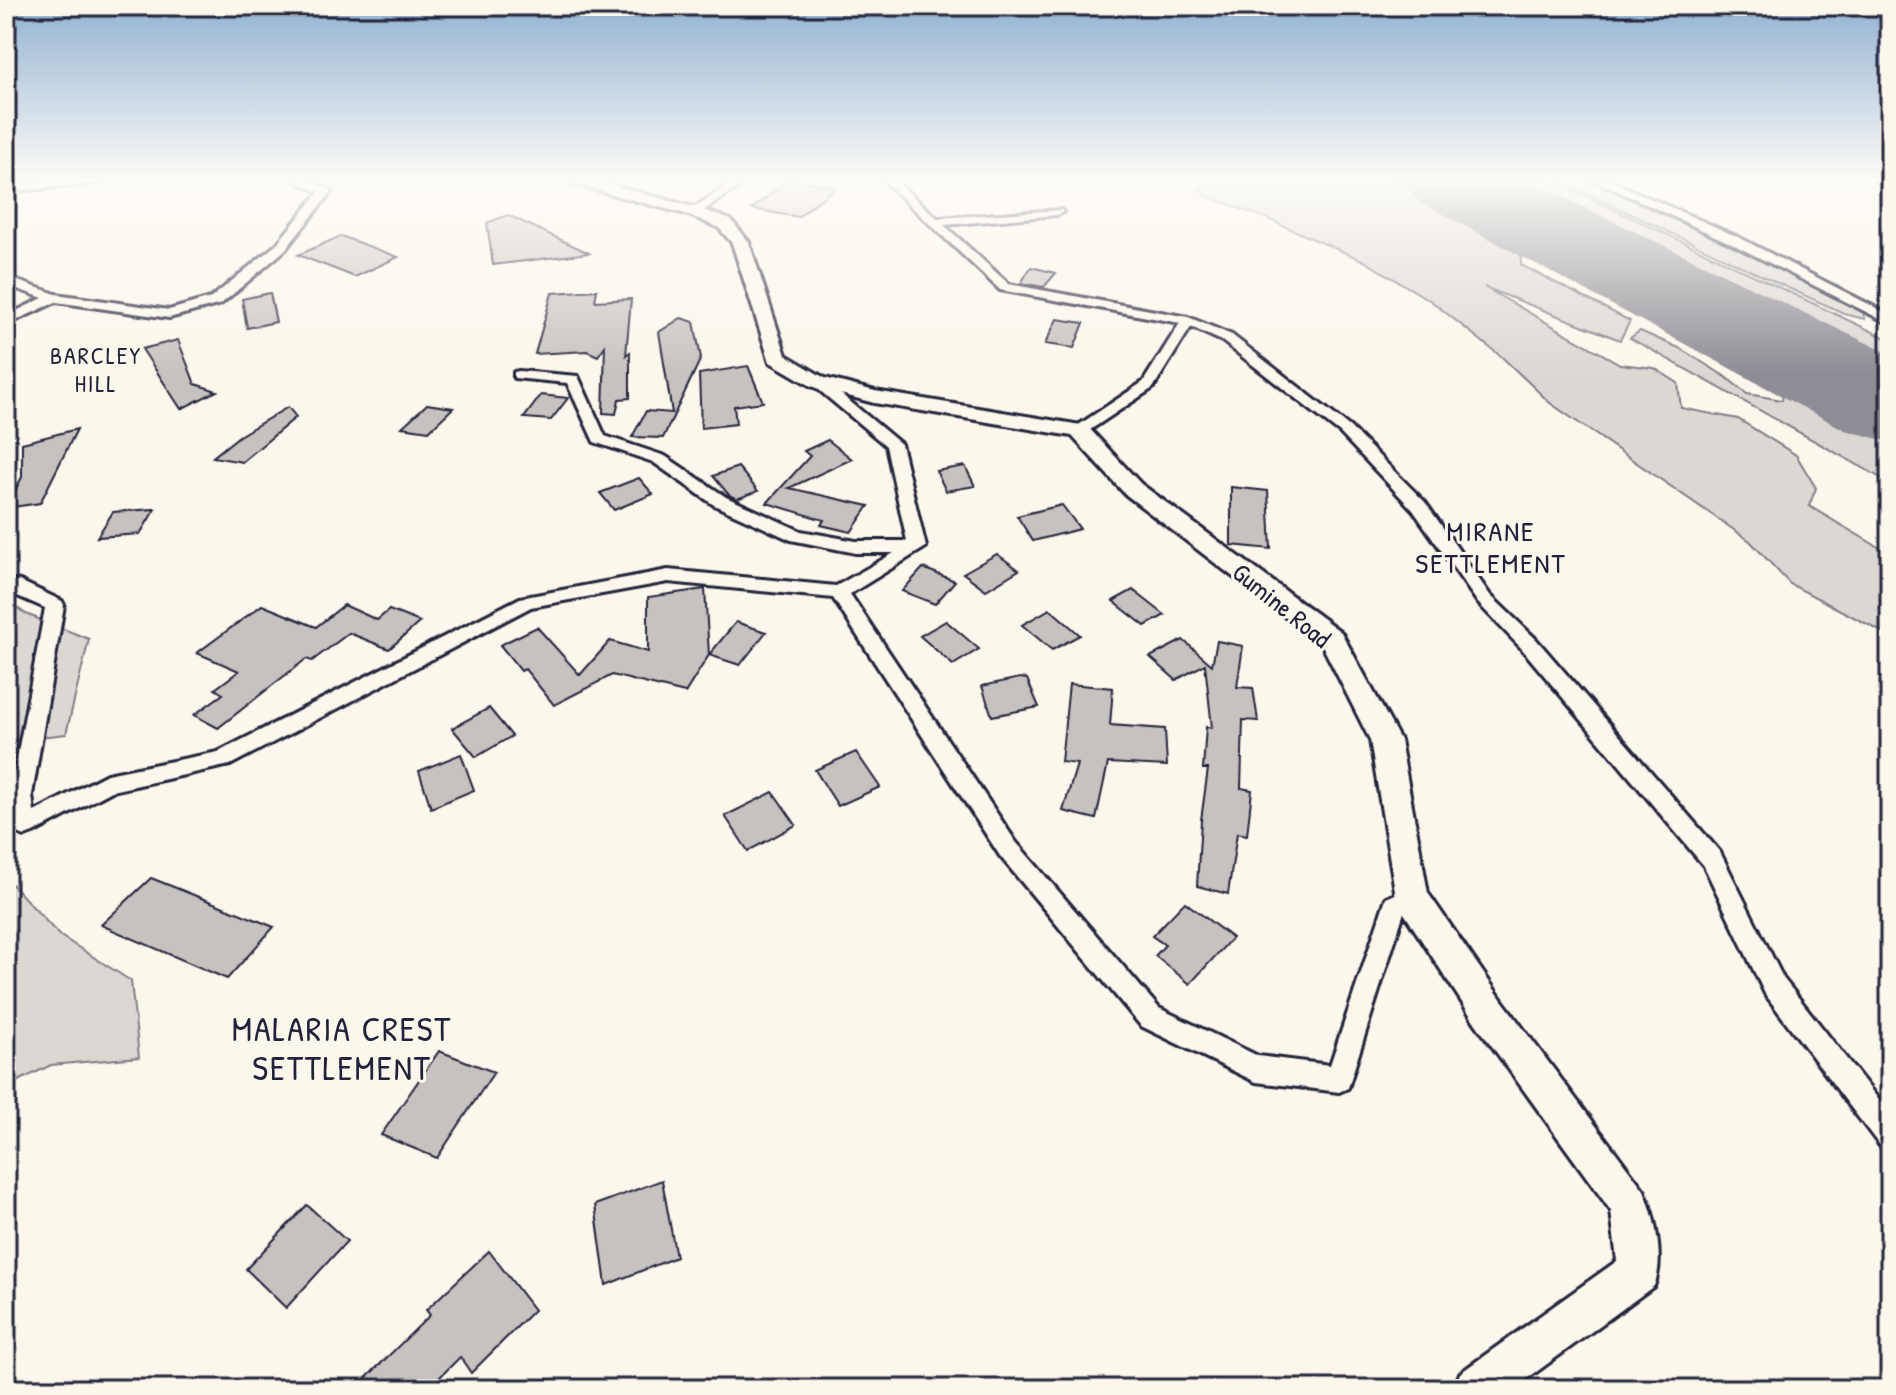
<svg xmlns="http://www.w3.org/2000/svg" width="1896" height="1395" font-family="'Patrick Hand',sans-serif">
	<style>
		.green { fill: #dbd8d3; stroke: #7e7d87; stroke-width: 2 }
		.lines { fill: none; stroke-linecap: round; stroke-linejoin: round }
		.runway { fill: #8e8c94; fill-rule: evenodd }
		.building { fill: #c6c2c0; stroke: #22223b; stroke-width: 2 }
		.minor-casing { stroke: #22223b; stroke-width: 6 }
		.secondary-casing { stroke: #22223b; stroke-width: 6 }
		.minor { fill: #fbf7ec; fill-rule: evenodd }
		.secondary { fill: #fbf7ec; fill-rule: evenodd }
		.labels { text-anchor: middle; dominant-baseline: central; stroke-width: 6; stroke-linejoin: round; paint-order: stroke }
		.far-neighbourhood-label { font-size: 24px; letter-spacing: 2px; fill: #22223b; stroke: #fbf7ec }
		.street-label { font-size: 26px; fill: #22223b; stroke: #fbf7ec }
		.neighbourhood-label { font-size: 28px; letter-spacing: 2px; fill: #22223b; stroke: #fbf7ec }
		.near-neighbourhood-label { font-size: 34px; letter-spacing: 2px; fill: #22223b; stroke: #fbf7ec }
	</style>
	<rect width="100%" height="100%" fill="#fbf7ec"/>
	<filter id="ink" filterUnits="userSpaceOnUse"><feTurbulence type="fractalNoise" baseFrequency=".0125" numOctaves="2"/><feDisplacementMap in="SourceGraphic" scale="16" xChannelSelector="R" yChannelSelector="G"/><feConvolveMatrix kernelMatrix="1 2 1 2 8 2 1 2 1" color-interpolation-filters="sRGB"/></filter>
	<g filter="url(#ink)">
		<g class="green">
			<path d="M1212 180H1414L1653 304 1650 317C1610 294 1567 265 1521 256V265L1630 321 1620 340 1484 287 1620 364 1654 368 1678 383 1681 408 1738 419 1796 455 1816 488 1809 506 1890 554V636L1790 584 1750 541 1550 403 1503 358 1431 301 1364 261 1263 217 1206 196 1198 188Z"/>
			<path d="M1502 180H1552L1890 340V367Z"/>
			<path d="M1558 180H1588L1730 240 1862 310 1865 319 1848 315 1786 287Z"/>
			<path d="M1640 331 1679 348 1726 377 1747 394 1782 400 1785 377 1890 432V483L1630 338Z"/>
			<path d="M6 600 26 614 89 639 66 734 6 741Z"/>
			<path d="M6 878 59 935 131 981 139 1057 51 1065 6 1087Z"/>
		</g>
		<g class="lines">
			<path class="runway" d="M1403 180H1527L1890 354V442L1845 430 1417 200Z"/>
		</g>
		<g class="building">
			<path d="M789 180H800L836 187 798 217 752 209Z"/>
			<path d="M508 215 589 253 493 265 487 223Z"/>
			<path d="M341 236 398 257 355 277 298 255Z"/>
			<path d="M1031 267 1056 273 1044 287 1021 283Z"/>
			<path d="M597 290 595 301 631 299 626 355 630 352V398L619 399 616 414 603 413 605 346 598 356 587 351 535 354 552 293Z"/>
			<path d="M270 293 276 322 247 328 242 299Z"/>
			<path d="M681 318 694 322 701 358 663 438 632 437 646 411 672 413 659 332Z"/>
			<path d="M1057 319 1084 323 1074 348 1045 344Z"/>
			<path d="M178 340 195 384 217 391 181 409 142 349Z"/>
			<path d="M748 366 763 402 734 406 736 424 701 428 699 374Z"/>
			<path d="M541 395 568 398 551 420 524 418Z"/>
			<path d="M427 404 453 408 429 431 402 427Z"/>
			<path d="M288 407 296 417 242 462 213 457 239 436Z"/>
			<path d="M77 429 40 503 6 508 22 477V443Z"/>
			<path d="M828 440 852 459 789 488 869 506 851 532 821 525 824 520 767 503 810 456 804 451Z"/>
			<path d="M965 466 975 486 946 491 936 471Z"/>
			<path d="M738 467 758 491 737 499 729 495 713 476Z"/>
			<path d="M639 478 653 494 614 510 600 493Z"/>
			<path d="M1231 487 1268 491 1271 549 1231 545Z"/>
			<path d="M1062 505 1080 529 1033 541 1017 516Z"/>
			<path d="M155 509 140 534 97 537 113 512Z"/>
			<path d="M997 554 1019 570 986 590 963 573Z"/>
			<path d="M923 568 955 581 935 604 902 591Z"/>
			<path d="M705 589 709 655 736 622 766 632 740 665 709 655 685 693 612 675 554 705 525 669 521 671 500 645 537 627 580 675 610 641 648 652V597Z"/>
			<path d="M1133 590 1165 615 1145 626 1113 601Z"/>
			<path d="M262 605 316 627 344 605 377 620 389 610 420 622 389 649 349 633 312 661 306 659 218 728 194 715 223 694 215 689 239 671 197 653Z"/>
			<path d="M1050 609 1080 635 1052 650 1022 625Z"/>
			<path d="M946 621 979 649 953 665 920 636Z"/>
			<path d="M1183 640 1212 665 1217 641 1243 646 1237 687 1253 688 1258 721 1243 720 1241 788 1252 790 1247 835 1237 833 1228 894 1197 886 1201 820 1208 769H1203L1206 727 1212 728 1205 664 1176 680 1150 657Z"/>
			<path d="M1020 678 1027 679 1039 707 992 716 982 686Z"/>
			<path d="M1069 684 1113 688 1110 725 1165 729 1167 766 1108 763 1096 819 1063 811 1077 764 1061 762Z"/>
			<path d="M489 708 512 736 476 757 452 728Z"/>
			<path d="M856 752 880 787 838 806 815 770Z"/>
			<path d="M461 754 474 790 431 808 419 771Z"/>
			<path d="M773 792 796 825 748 851 725 816Z"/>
			<path d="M151 878 274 927 227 979 101 925Z"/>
			<path d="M1185 902 1232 938 1190 984 1155 956 1165 945 1152 936Z"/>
			<path d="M439 1051 494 1072 437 1158 381 1135Z"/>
			<path d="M662 1180 676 1257 606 1285 595 1205Z"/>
			<path d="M307 1205 347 1241 286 1308 246 1269Z"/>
			<path d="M489 1251 534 1310 471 1373 460 1357 428 1389H355L430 1315 426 1310Z"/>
		</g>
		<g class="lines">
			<defs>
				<g id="minor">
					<path d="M65 180H105L99 183 6 192V186Z"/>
					<path d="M294 180H309L332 191 285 250 221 304 169 318 56 302 6 325V316L43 298 6 285V277L56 294 169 310 211 298 277 244 319 192Z"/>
					<path d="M735 180H748L699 214H691V210Z"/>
					<path d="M883 180H895L937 218 1061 210 1063 212 1057 215 944 225 1009 284 1188 317 1232 335 1350 427 1425 502 1490 595 1536 639 1720 852 1783 978 1890 1114V1150L1880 1146 1765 994 1704 866 1522 649 1478 603 1413 510 1340 433 1222 341 1191 327 1153 388 1084 434H1074V428L1143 382 1180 323 1000 290Z"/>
					<path d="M1594 180H1609L1738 237 1890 315V324L1730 243Z"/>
					<path d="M1875 180H1890V185L1877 182Z"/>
					<path d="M519 371 578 376 605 436 665 456 726 497 801 531 856 541H907L886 446 813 385V379H823L901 444 926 547 850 594 1016 842 1159 1008 1258 1056 1330 1065 1386 898 1412 887 1420 890 1424 897 1420 904 1404 912 1348 1088 1339 1092 1256 1082 1141 1026 1000 856 833 598 668 582 531 607 230 765 112 791 33 833 25 836 17 833 10 795 45 608 6 591V579L20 581 62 601 64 605 32 795 34 812 107 774 218 752 520 598 668 570 836 586 894 553H856L791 540 714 505 653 462 594 442 567 383 514 378V372Z"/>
				</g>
				<path id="secondary" d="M567 180H593L701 209 731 220 749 242 786 355 825 378 875 391 1087 426 1141 484 1341 632 1400 740 1428 893 1502 1000 1644 1190C1655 1216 1665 1259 1654 1286L1513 1389H1454L1460 1373 1617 1261 1611 1211 1476 1024 1400 907 1396 897 1370 740 1322 645 1125 494 1072 436 874 403 811 386 770 362 732 243 719 228 689 215 570 183Z"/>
			</defs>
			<use href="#minor" class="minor-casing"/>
			<use href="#secondary" class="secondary-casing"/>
			<use href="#minor" class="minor"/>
			<use href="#secondary" class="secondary"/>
		</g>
	</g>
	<linearGradient id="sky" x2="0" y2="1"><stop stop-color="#92b2d2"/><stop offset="0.48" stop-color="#fdfbf6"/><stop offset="1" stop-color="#fdfbf6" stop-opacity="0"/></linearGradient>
	<rect width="1896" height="375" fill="url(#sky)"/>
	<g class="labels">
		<g class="far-neighbourhood-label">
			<text x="96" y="355">BARCLEY<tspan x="96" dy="28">HILL</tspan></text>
		</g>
		<g class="street-label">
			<text transform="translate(1282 605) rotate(39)">Gumine Road</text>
		</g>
		<g class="neighbourhood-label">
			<text x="1491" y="531">MIRANE<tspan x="1491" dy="32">SETTLEMENT</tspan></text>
		</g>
		<g class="near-neighbourhood-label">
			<text x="342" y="1029">MALARIA CREST<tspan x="342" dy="39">SETTLEMENT</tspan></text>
		</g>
	</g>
	<rect width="1896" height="1395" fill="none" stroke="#fbf7ec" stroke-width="32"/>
	<rect x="16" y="16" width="1864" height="1363" fill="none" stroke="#22223b" stroke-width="3" filter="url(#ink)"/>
</svg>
